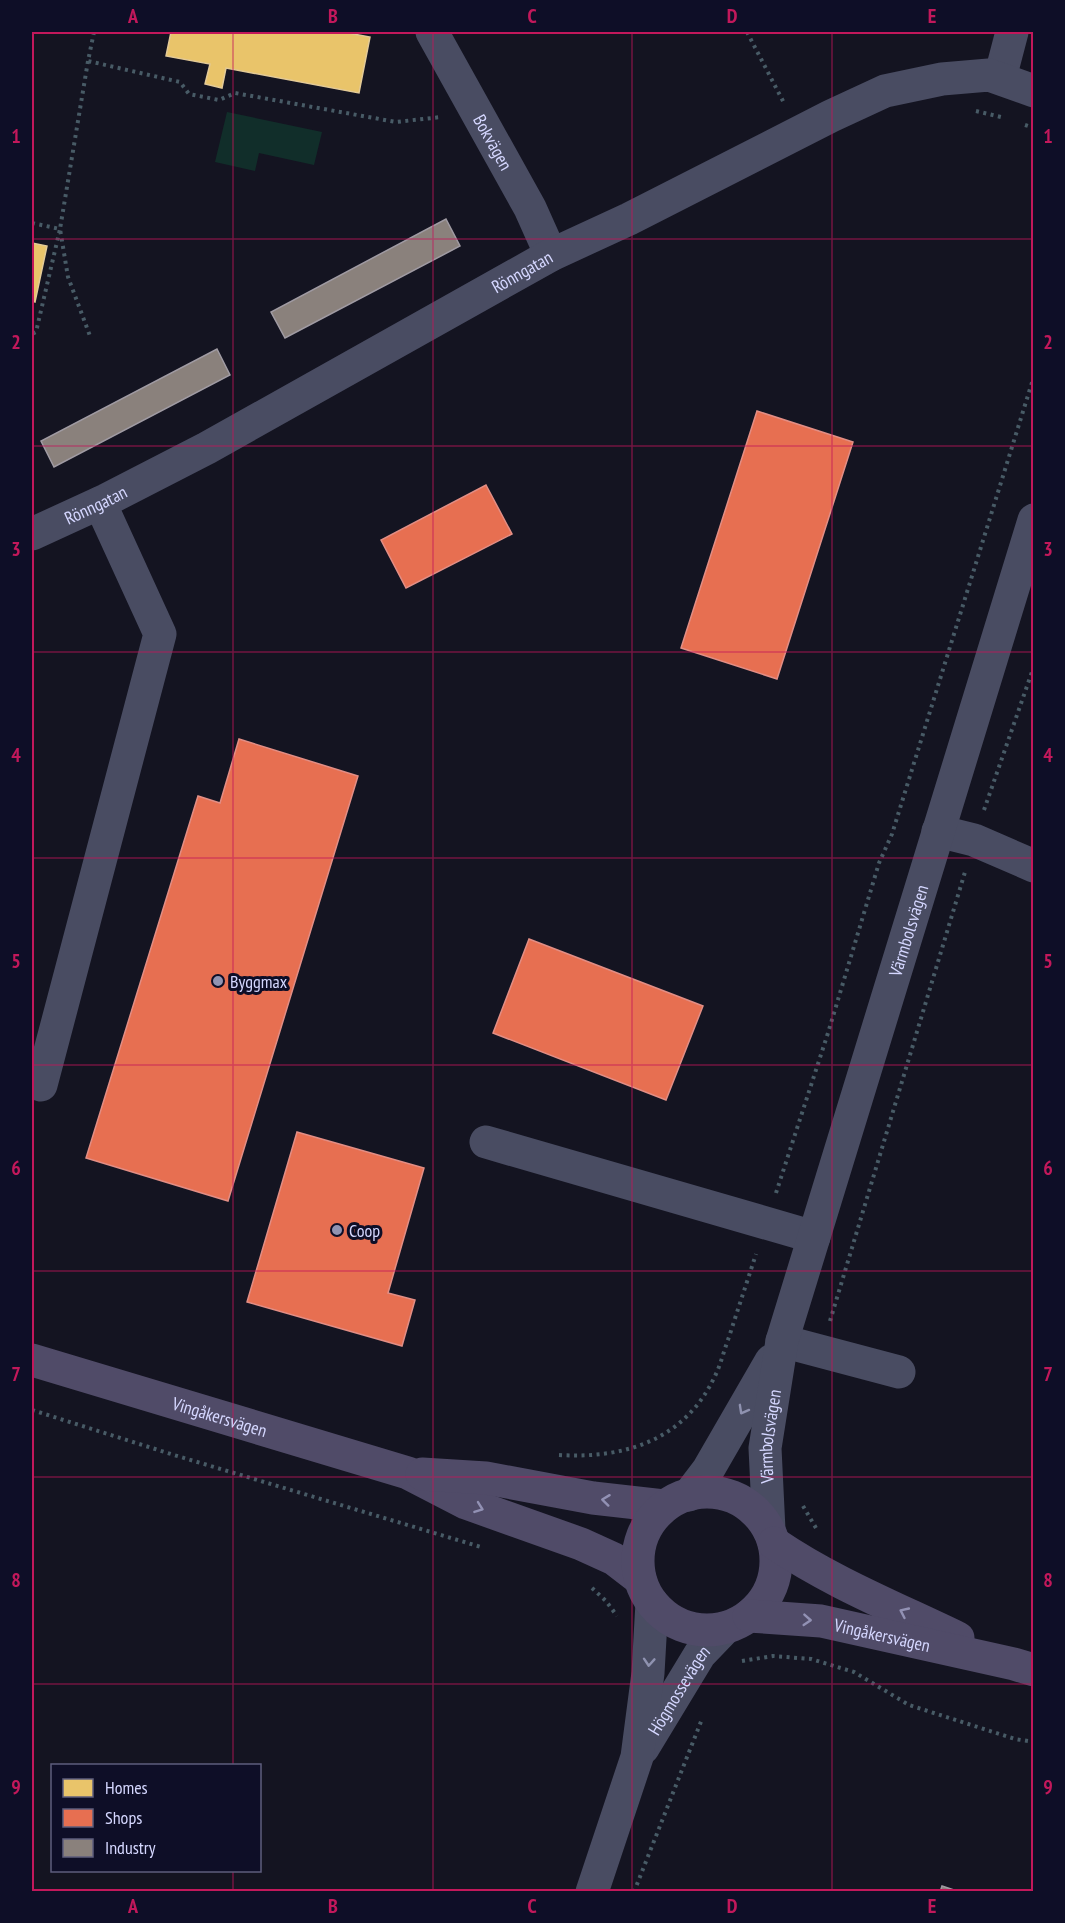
<svg xmlns="http://www.w3.org/2000/svg" width="1065" height="1923" font-family="'PT Sans Narrow',sans-serif">
	<style>
		.green { fill: #112e2a }
		.homes { fill: #e9c46a; stroke: #e3ca97; stroke-width: 1.5 }
		.shops { fill: #e76f51; stroke: #e28e85; stroke-width: 1.5 }
		.industry { fill: #8a817c; stroke: #a09ba3; stroke-width: 1.5 }
		.lines { fill: none; stroke-linecap: round; stroke-linejoin: round }
		.path { stroke: #485b66; stroke-width: 4; stroke-dasharray: 3 4.5; stroke-linecap: butt }
		.minor { stroke: #494c62; stroke-width: 33 }
		.major { stroke: #504b68; stroke-width: 33 }
		.oneway { stroke: #8f92b0 }
		.oneway2 { stroke: #9291b4 }
		.grid { fill: none; stroke: #c2185b; stroke-width: 1.5; stroke-opacity: 0.55 }
		.poi-dot { fill: #9193b1; stroke: #0e0e27; stroke-width: 2 }
		.labels { text-anchor: middle; dominant-baseline: central; stroke-width: 6; stroke-linejoin: round; paint-order: stroke }
		.street-label { font-size: 18px; fill: #d5d7ff; stroke: #0e0e27 }
		.poi-label { font-size: 18px; fill: #d5d7ff; stroke: #0e0e27; text-anchor: start }
		.neatline { fill: none; stroke: #c2185b; stroke-width: 2 }
		.grid-label { font-size: 20px; text-anchor: middle; font-weight: bold; fill: #c2185b }
	</style>
	<rect width="100%" height="100%" fill="#141421"/>
	<path class="green" d="M227 112 322 132 314 165 259 153 255 171 215 162Z"/>
	<g class="homes">
		<path d="M171 32H343L370 37 359 93 226 68 222 88 205 84 210 64 166 56Z"/>
		<path d="M32 243 47 246 35 302 32 301Z"/>
	</g>
	<g class="shops">
		<path d="M757 411 853 442 777 679 681 648Z"/>
		<path d="M486 485 512 534 406 588 381 540Z"/>
		<path d="M239 739 358 776 228 1201 86 1158 198 796 220 803Z"/>
		<path d="M529 939 703 1006 666 1100 493 1033Z"/>
		<path d="M297 1132 424 1168 388 1293 415 1300 402 1346 247 1302Z"/>
	</g>
	<g class="industry">
		<path d="M446 219 460 246 285 338 271 312Z"/>
		<path d="M217 349 230 375 54 467 41 441Z"/>
		<path d="M942 1886 960 1892H940Z"/>
	</g>
	<g class="lines">
		<g class="path">
			<path d="M94 32 88 61 180 82 189 94 219 100 235 93 396 122 441 117"/>
			<path d="M747 32 784 103"/>
			<path d="M88 61 60 229 68 277 90 336"/>
			<path d="M976 111 1001 117"/>
			<path d="M1025 125 1034 128"/>
			<path d="M32 223 60 229 36 332 32 334"/>
			<path d="M984 810 1034 666"/>
			<path d="M776 1193 828 1033 879 863 892 834 1034 376"/>
			<path d="M830 1321 965 872"/>
			<path d="M32 1410 174 1455 481 1547"/>
			<path d="M559 1455C625 1459 685 1440 715 1376 721 1364 724 1350 729 1337 738 1309 747 1282 756 1254"/>
			<path d="M803 1506 816 1528"/>
			<path d="M592 1588 606 1601 617 1616"/>
			<path d="M742 1661 773 1656 811 1659 854 1672 909 1705 1015 1739 1034 1742"/>
			<path d="M634 1892 702 1719"/>
		</g>
		<g class="minor">
			<path id="s1" d="M432 32 530 208 551 255"/>
			<path d="M1000 78 1012 32"/>
			<path id="s2" d="M32 534 106 500 207 448 551 255 629 219 831 116 885 91 942 79 989 75 1034 91"/>
			<path d="M938 831 974 840 1034 866"/>
			<path d="M41 1085 160 634 100 503"/>
			<path d="M486 1142 814 1237"/>
			<path d="M782 1341 899 1372"/>
			<path d="M689 1495 708 1470 771 1361"/>
			<path id="s3" d="M769 1530 765 1448 782 1341 1034 520"/>
			<path id="s4" d="M643 1748 700 1654 725 1628"/>
			<path d="M592 1892 637 1757 648 1673 652 1603"/>
		</g>
		<g class="major">
			<path id="s5" d="M32 1360 408 1473 466 1503 581 1544 614 1559 640 1579"/>
			<path d="M422 1474 486 1478 593 1498 664 1506"/>
			<circle cx="707" cy="1561" r="69"/>
			<path d="M774 1543C831 1582 896 1608 958 1638"/>
			<path id="s6" d="M749 1616 821 1621 1014 1664 1034 1670"/>
		</g>
	</g>
	<defs><path id="oneway-chevron" d="M-2-3.5L2.5 0L-2 3.5" fill="none" stroke-width="1.6" stroke-linecap="round" stroke-linejoin="round" transform="scale(1.5)"/></defs>
	<g class="oneway">
		<use href="#oneway-chevron" transform="translate(743 1410) rotate(119)"/>
		<use href="#oneway-chevron" transform="translate(649 1662) rotate(94)"/>
	</g>
	<g class="oneway2">
		<use href="#oneway-chevron" transform="translate(606 1500) rotate(-173)"/>
		<use href="#oneway-chevron" transform="translate(479 1508) rotate(20)"/>
		<use href="#oneway-chevron" transform="translate(904 1612) rotate(-155)"/>
		<use href="#oneway-chevron" transform="translate(807 1620) rotate(4)"/>
	</g>
	<path class="grid" d="M233 32V1766M433 32V1892M632 32V1892M832 32V1892M32 239H1034M32 446H1034M32 652H1034M32 858H1034M32 1065H1034M32 1271H1034M32 1477H1034M32 1684H1034M233 1870V1892"/>
	<g class="poi-dot">
		<circle cx="218" cy="981" r="6"/>
		<circle cx="337" cy="1230" r="6"/>
	</g>
	<g class="labels">
		<g class="street-label">
			<text stroke="none"><textPath href="#s1" startOffset="126">Bokvägen</textPath></text>
			<text stroke="none"><textPath href="#s2" startOffset="556">Rönngatan</textPath></text>
			<text stroke="none"><textPath href="#s2" startOffset="70">Rönngatan</textPath></text>
			<text stroke="none"><textPath href="#s3" startOffset="620">Värmbolsvägen</textPath></text>
			<text stroke="none"><textPath href="#s5" startOffset="196">Vingåkersvägen</textPath></text>
			<text stroke="none"><textPath href="#s3" startOffset="94">Värmbolsvägen</textPath></text>
			<text stroke="none"><textPath href="#s6" startOffset="135">Vingåkersvägen</textPath></text>
			<text stroke="none"><textPath href="#s4" startOffset="68">Högmossevägen</textPath></text>
		</g>
		<g class="poi-label">
			<text x="230" y="981">Byggmax</text>
			<text x="349" y="1230">Coop</text>
		</g>
	</g>
	<rect width="1065" height="1923" fill="none" stroke="#0e0e27" stroke-width="66"/>
	<rect x="51" y="1764" width="210" height="108" fill="#0e0e27" stroke="#5e5e7d" stroke-width="1.5"/>
	<rect x="63" y="1779" width="30" height="18" fill="#e9c46a" stroke="#5e5e7d" stroke-width="1.5"/>
	<text x="105" y="1794" font-size="18" fill="#d5d7ff">Homes</text>
	<rect x="63" y="1809" width="30" height="18" fill="#e76f51" stroke="#5e5e7d" stroke-width="1.5"/>
	<text x="105" y="1824" font-size="18" fill="#d5d7ff">Shops</text>
	<rect x="63" y="1839" width="30" height="18" fill="#8a817c" stroke="#5e5e7d" stroke-width="1.5"/>
	<text x="105" y="1854" font-size="18" fill="#d5d7ff">Industry</text>
	<rect x="33" y="33" width="999" height="1857" class="neatline"/>
	<g class="grid-label">
		<text x="133" y="23">A</text>
		<text x="333" y="23">B</text>
		<text x="532" y="23">C</text>
		<text x="732" y="23">D</text>
		<text x="932" y="23">E</text>
		<text x="16" y="143">1</text>
		<text x="1048" y="143">1</text>
		<text x="16" y="349">2</text>
		<text x="1048" y="349">2</text>
		<text x="16" y="556">3</text>
		<text x="1048" y="556">3</text>
		<text x="16" y="762">4</text>
		<text x="1048" y="762">4</text>
		<text x="16" y="968">5</text>
		<text x="1048" y="968">5</text>
		<text x="16" y="1175">6</text>
		<text x="1048" y="1175">6</text>
		<text x="16" y="1381">7</text>
		<text x="1048" y="1381">7</text>
		<text x="16" y="1587">8</text>
		<text x="1048" y="1587">8</text>
		<text x="16" y="1794">9</text>
		<text x="1048" y="1794">9</text>
		<text x="133" y="1913">A</text>
		<text x="333" y="1913">B</text>
		<text x="532" y="1913">C</text>
		<text x="732" y="1913">D</text>
		<text x="932" y="1913">E</text>
	</g>
</svg>
